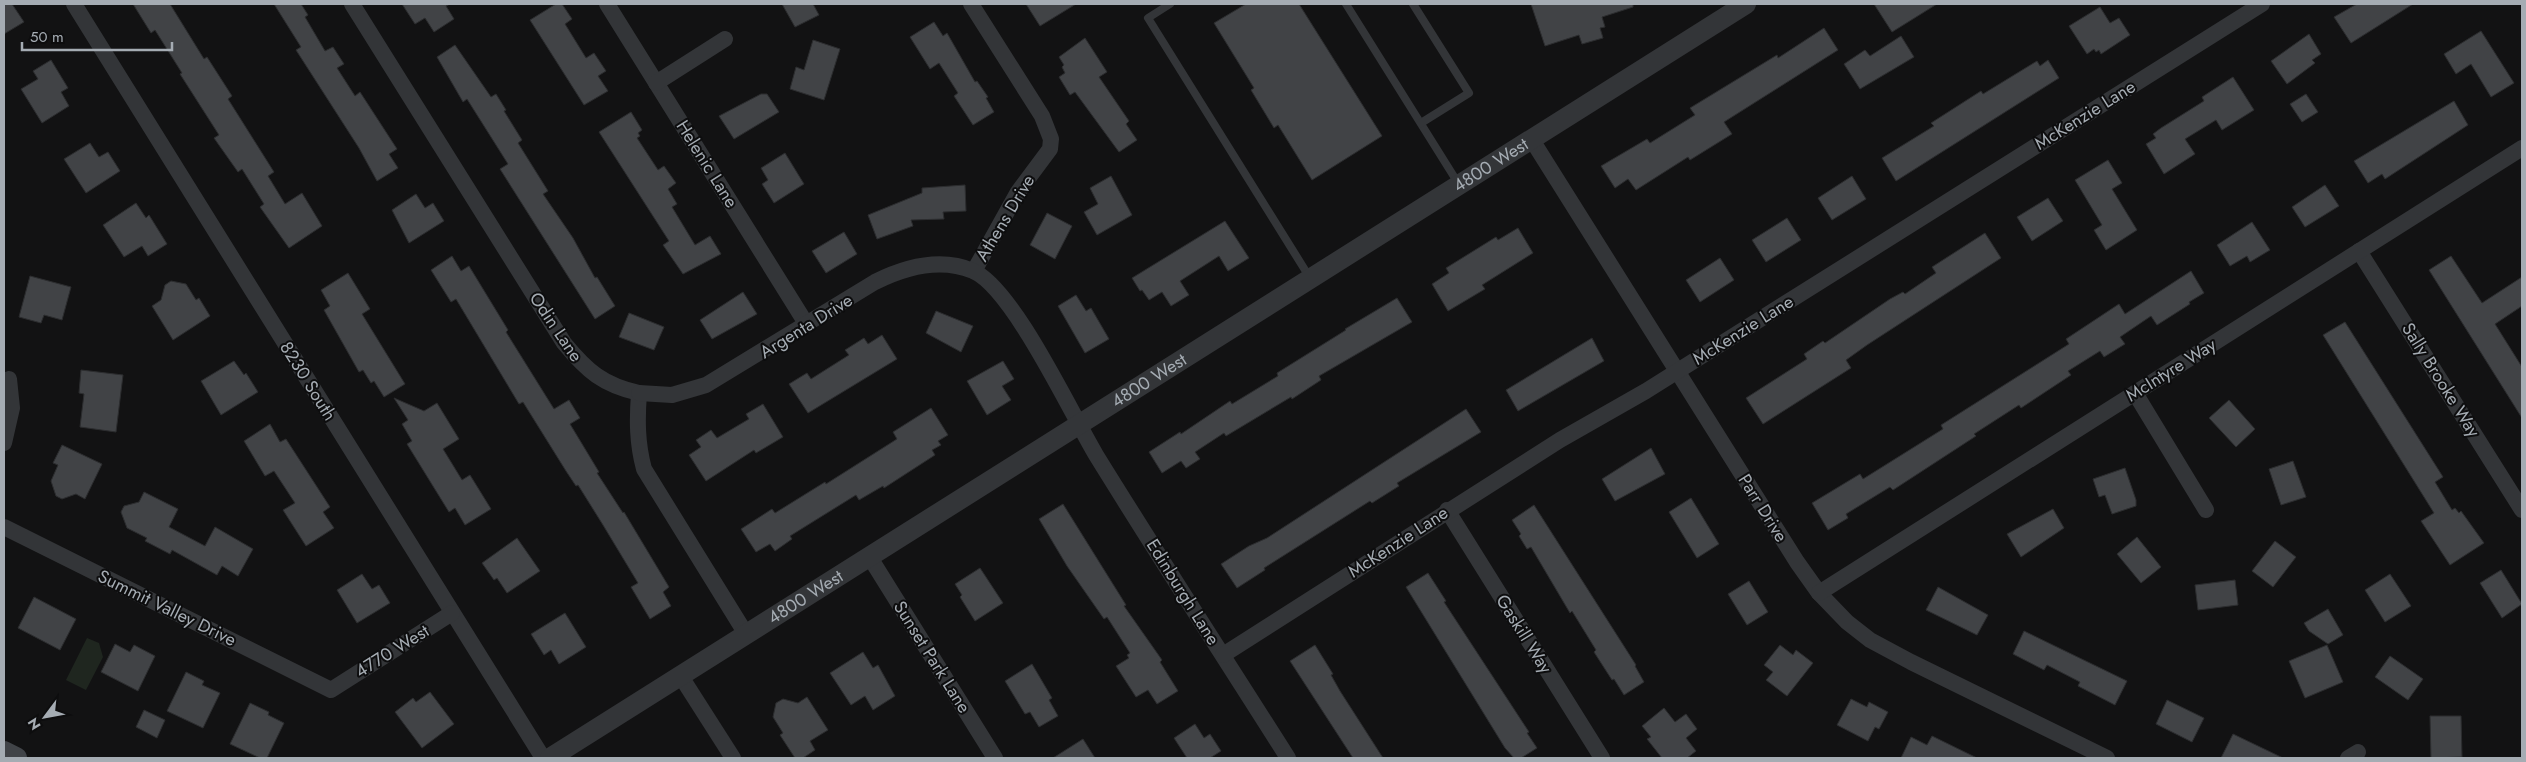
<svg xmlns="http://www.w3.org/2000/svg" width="2526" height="762" font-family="Jost,sans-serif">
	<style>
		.green { fill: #1f261f }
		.building { fill: #414346; stroke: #2c2d2f }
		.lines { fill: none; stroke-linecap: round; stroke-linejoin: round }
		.service { stroke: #333538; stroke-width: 8 }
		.minor { stroke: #333538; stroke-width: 16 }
		.tertiary { stroke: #333538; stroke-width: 20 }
		.secondary { stroke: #414448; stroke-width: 22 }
		.labels { text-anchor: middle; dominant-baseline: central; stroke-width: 4; stroke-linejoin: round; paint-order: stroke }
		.street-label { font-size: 18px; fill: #a5acb3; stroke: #0d0d0e }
	</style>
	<rect width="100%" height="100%" fill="#121213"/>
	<path class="green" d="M87 638 99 643 103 657 86 690 66 680Z"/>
	<g class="building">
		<path d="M4 4H12L24 22 4 34Z"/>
		<path d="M133 4H170L204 59 207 57 232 96 228 99 274 172 268 176 285 204 302 193 322 226 289 248 260 207 264 204 242 169 238 172 214 138 219 135 180 74 182 73 155 30 151 33Z"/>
		<path d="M274 4H301L308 15 305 17 325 51 333 47 344 64 337 68 355 96 360 92 397 149 389 154 398 168 377 181 359 148 296 50 301 47Z"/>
		<path d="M402 4H450L446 6 454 19 434 32 425 18 415 24Z"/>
		<path d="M556 4H562L572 19 565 24 586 58 594 53 606 71 598 76 608 91 584 105 530 20Z"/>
		<path d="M782 4H813L819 15 795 27Z"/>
		<path d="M1026 4H1076L1040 26Z"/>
		<path d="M1246 4H1299L1382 136 1312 180 1278 125 1274 128 1251 90 1254 88 1214 23Z"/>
		<path d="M1531 4H1633V7L1602 17 1605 27 1600 28 1603 38 1582 44 1579 35 1545 46Z"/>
		<path d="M1874 4H1937L1892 32Z"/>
		<path d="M2357 4H2413L2351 43 2334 17Z"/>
		<path d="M2100 7 2110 23 2119 18 2130 35 2101 54 2099 50 2096 52 2094 49 2087 54 2069 26Z"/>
		<path d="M934 22 943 36 947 33 975 82 977 81 988 97 986 98 994 112 973 125 954 96 958 93 939 63 930 69 910 37Z"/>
		<path d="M1824 28 1838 50 1724 122 1732 134 1690 160 1688 157 1636 190 1628 179 1615 188 1601 166 1647 139 1650 143 1695 115 1690 108 1777 55 1778 58Z"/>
		<path d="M2481 31 2514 83 2491 97 2471 64 2456 74 2444 54Z"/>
		<path d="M2309 34 2321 54 2312 60 2315 63 2287 84 2271 61Z"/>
		<path d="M1901 36 1914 57 1860 89 1844 64 1865 50 1870 56Z"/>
		<path d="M1085 38 1107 72 1099 77 1129 121 1126 124 1137 140 1119 152 1075 92 1070 95 1059 77 1065 73 1062 67 1064 65 1059 57Z"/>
		<path d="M813 40 840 49 824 100 790 89 796 67 804 70Z"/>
		<path d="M455 45 491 97 496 94 506 110 504 111 522 140 518 143 548 191 543 194 573 238 595 278 597 277 615 306 595 319 500 169 508 164 467 99 463 102 437 57Z"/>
		<path d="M51 60 68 88 61 92 69 106 42 123 21 89 38 79 33 71Z"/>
		<path d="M2048 60 2059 78 1896 181 1882 158 1934 126 1931 123 1981 91 1983 94 2037 61 2040 66Z"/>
		<path d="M2233 77 2254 110 2222 130 2216 120 2185 139 2195 154 2164 174 2146 144 2156 138 2153 134 2161 128 2204 101 2202 97Z"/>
		<path d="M761 94H767L779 112 734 139 719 116Z"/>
		<path d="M2306 94 2318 112 2302 122 2290 104Z"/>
		<path d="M2454 101 2468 125 2385 179 2382 174 2368 183 2354 161Z"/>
		<path d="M631 112 642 130 638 133 640 136 637 138 658 170 664 166 676 183 668 189 677 204 672 207 695 245 710 236 721 254 683 274 663 245 669 241 599 132Z"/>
		<path d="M90 143 99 157 108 152 120 171 86 193 64 159Z"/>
		<path d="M785 153 804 184 774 203 762 184 768 180 761 168Z"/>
		<path d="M2108 160 2122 183 2112 189 2137 230 2106 250 2094 230 2102 225 2075 180Z"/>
		<path d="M1111 176 1132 215 1097 235 1084 212 1098 204 1090 188Z"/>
		<path d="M1852 176 1866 199 1832 220 1818 198Z"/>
		<path d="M965 185 966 211 943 212 944 219 911 220 913 226 877 239 868 215 922 193V188Z"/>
		<path d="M2325 185 2339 206 2305 227 2292 207Z"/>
		<path d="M416 194 425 208 433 203 444 221 409 243 392 210Z"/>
		<path d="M2048 198 2063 221 2032 241 2017 217Z"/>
		<path d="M136 203 146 218 149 215 167 244 148 256 142 246 124 257 103 225Z"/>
		<path d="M1047 213 1072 226 1055 259 1030 245Z"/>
		<path d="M1787 218 1801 240 1766 262 1752 240Z"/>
		<path d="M1225 221 1249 258 1228 271 1219 256 1180 281 1189 295 1171 306 1162 292 1149 300 1142 290 1140 291 1132 278Z"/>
		<path d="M2252 222 2270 250 2250 262 2247 256 2230 266 2217 245Z"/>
		<path d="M1518 228 1533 253 1482 285 1485 289 1448 311 1432 284 1449 273 1446 268 1496 237 1498 240Z"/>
		<path d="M844 232 857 254 826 273 812 251Z"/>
		<path d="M1985 233 2001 258 1867 345 1846 360 1851 368 1763 424 1746 398 1807 359 1804 354 1823 341 1825 343 1890 299 1903 292 1905 294 1936 273 1932 267Z"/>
		<path d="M452 256 461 271 469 266 508 330 506 332 554 409 569 400 580 418 570 424 599 472 597 473 623 513 624 512 669 587 663 592 671 606 650 619 631 587 638 583 603 525 578 485 576 486 566 471 523 402 519 404 456 299 451 302 431 270Z"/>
		<path d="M2451 256 2482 303 2522 277V306L2495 324 2522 367V418L2429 270Z"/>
		<path d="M1720 258 1734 280 1700 302 1686 280Z"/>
		<path d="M2191 271 2204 293 2189 302 2190 304 2157 325 2151 316 2120 337 2125 344 2104 357 2100 351 2068 371 2071 375 2021 408 2019 405 1974 434 1976 436 1893 490 1890 487 1846 514 1848 518 1828 530 1812 503 1860 474 1863 479 1943 429 1941 425 2069 344 2066 339 2119 304 2125 314Z"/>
		<path d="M348 273 370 309 362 314 405 384 384 397 374 381 371 383 363 370 359 372 324 310 330 306 321 290Z"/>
		<path d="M30 276 71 287 62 320 44 315 41 323 19 317Z"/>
		<path d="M171 281 186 284 196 300 199 298 210 316 173 340 152 306 161 300 165 285Z"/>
		<path d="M743 292 757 314 712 339 700 320Z"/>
		<path d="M1076 295 1086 311 1091 308 1109 339 1085 353 1058 306Z"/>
		<path d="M1397 298 1412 322 1319 376 1321 380 1292 399 1291 397 1226 436 1224 433 1195 452 1200 459 1186 468 1181 461 1162 473 1149 452 1180 432 1181 434 1230 401 1232 404 1278 376 1277 373 1346 330 1345 329Z"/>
		<path d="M936 311 973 326 961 352 926 333Z"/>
		<path d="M629 313 664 327 654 350 619 337Z"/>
		<path d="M2345 322 2443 477 2435 482 2452 510 2455 508 2459 513 2461 511 2484 543 2450 565 2421 521 2434 513 2323 335Z"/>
		<path d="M882 335 897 359 808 413 789 384 807 373 811 379 849 355 845 350 864 338 868 344Z"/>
		<path d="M1592 338 1604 361 1518 411 1506 390Z"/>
		<path d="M234 361 244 375 246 373 258 392 221 415 201 381Z"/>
		<path d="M1003 361 1014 379 1002 386 1011 400 987 415 967 381Z"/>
		<path d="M81 370 123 375 116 432 80 427 84 394 79 393Z"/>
		<path d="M394 398 424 411 437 403 459 439 443 449 462 480 470 475 491 509 465 525 455 508 449 512 407 444 412 441 402 424 408 420Z"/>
		<path d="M2229 400 2255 429 2236 447 2209 418Z"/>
		<path d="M763 404 783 437 756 453 754 450 706 481 689 455 701 447 696 440 711 430 717 438 749 419 746 414Z"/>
		<path d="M931 408 948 435 938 441 941 445 932 450 935 455 884 488 883 486 859 500 856 495 790 536 792 539 775 551 770 544 756 552 741 529 772 509 775 513 825 482 826 484 897 439 893 432Z"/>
		<path d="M1466 409 1481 432 1397 483 1399 486 1372 503 1370 501 1264 568 1265 570 1237 588 1221 564 1249 546 1267 538Z"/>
		<path d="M270 424 280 442 286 439 330 507 323 512 334 528 306 546 283 510 295 503 274 471 265 476 244 441Z"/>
		<path d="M62 445 102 464 85 499 76 494 62 499 56 496 51 481 58 465 53 463Z"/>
		<path d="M1651 448 1665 474 1615 501 1602 479Z"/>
		<path d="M2293 461 2306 497 2281 505 2269 469Z"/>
		<path d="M2125 468 2136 500V506L2112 514 2105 495 2099 497 2093 479Z"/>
		<path d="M144 492 178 509 169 527 205 546 215 527 253 549 238 576 222 566 217 575 172 550 170 554 145 541 147 538 127 528 121 512 124 506 139 502Z"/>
		<path d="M1691 498 1719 544 1697 558 1669 512Z"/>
		<path d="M1063 504 1126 605 1124 606 1162 660 1160 662 1178 691 1157 704 1148 690 1136 697 1116 666 1129 658 1127 655 1130 653 1107 617 1104 619 1067 566 1039 519Z"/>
		<path d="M1534 505 1636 665 1635 666 1644 682 1624 695 1614 679 1612 680 1594 652 1596 650 1572 611 1570 613 1531 547 1527 549 1519 536 1521 534 1512 520Z"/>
		<path d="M2053 509 2064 528 2021 557 2007 534Z"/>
		<path d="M2137 537 2161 567 2141 583 2117 554Z"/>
		<path d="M517 538 540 571 507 593 497 578 494 580 482 563Z"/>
		<path d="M2275 541 2296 557 2273 587 2252 571Z"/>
		<path d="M980 568 1003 603 975 621 960 597 962 595 955 584Z"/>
		<path d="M2501 570 2522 604 2502 618 2480 583Z"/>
		<path d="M1428 573 1446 601 1444 602 1529 732 1527 733 1537 748 1521 758H1514L1505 748 1406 587Z"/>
		<path d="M362 574 372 589 379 585 390 603 357 623 337 590Z"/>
		<path d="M2390 574 2411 606 2385 622 2365 590Z"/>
		<path d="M2235 580 2238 605 2198 610 2195 585Z"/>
		<path d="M1749 581 1768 612 1747 625 1728 594Z"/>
		<path d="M1938 587 1988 615 1977 635 1926 610Z"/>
		<path d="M34 597 76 619 60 650 18 628Z"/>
		<path d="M2328 609 2343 635 2328 644 2309 631 2304 623Z"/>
		<path d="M565 613 586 647 559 664 551 650 544 655 531 634Z"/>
		<path d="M2024 631 2127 681 2115 705 2078 686 2080 682 2047 665 2044 670 2013 654Z"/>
		<path d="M115 644 130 652 134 645 155 656 138 691 101 672Z"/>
		<path d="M1315 645 1333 674 1331 675 1340 691 1383 758H1353L1290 661Z"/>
		<path d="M1780 645 1793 655 1796 650 1813 663 1787 696 1766 680 1773 672 1764 665Z"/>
		<path d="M2327 645 2343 682 2305 698 2289 661Z"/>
		<path d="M863 652 873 668 878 665 895 696 873 710 865 696 851 705 830 673Z"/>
		<path d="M2390 656 2423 679 2408 700 2375 677Z"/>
		<path d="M1032 664 1052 698 1049 700 1058 716 1039 727 1030 712 1025 714 1005 681Z"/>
		<path d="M186 672 204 681 202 685 220 693 203 728 167 711Z"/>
		<path d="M430 692 454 724 422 748 395 712 413 698 416 702Z"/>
		<path d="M807 697 828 730 810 741 815 750 803 758H795L780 735 783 733 773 717 776 703 783 699 798 703Z"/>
		<path d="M1851 699 1867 707 1869 702 1888 712 1879 729 1875 727 1868 741 1837 725Z"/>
		<path d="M2167 700 2204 718 2192 742 2156 724Z"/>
		<path d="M250 703 269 712 268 715 284 723 267 758H260L230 744Z"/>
		<path d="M1664 708 1675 722 1686 714 1697 729 1686 738 1696 751 1687 758H1662L1647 739 1651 737 1642 726Z"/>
		<path d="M144 710 165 720 157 738 136 727Z"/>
		<path d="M2430 716H2461L2462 757 2431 758Z"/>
		<path d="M1195 724 1204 738 1210 734 1221 751 1210 758H1187L1174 738Z"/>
		<path d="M2233 734 2283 758H2221Z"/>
		<path d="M1932 736 1977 758H1901L1911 737 1927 745Z"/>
		<path d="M1083 739 1095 758H1053Z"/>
	</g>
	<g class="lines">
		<g class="service">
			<path d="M1170 4 1148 18 1310 278"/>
			<path d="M1346 4 1458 183"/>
			<path d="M1413 4 1469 93 1421 123"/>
		</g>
		<g class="minor">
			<path d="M74 4 543 758"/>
			<path d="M352 4 564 343C587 371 603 385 639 393 637 420 637 443 644 469L746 634"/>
			<path d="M607 4 807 325"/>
			<path d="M971 4 1042 116 1051 139 1050 149 1018 192 974 271"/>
			<path d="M656 83 725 39"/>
			<path d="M1532 140 1797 562 1819 593 1847 622 1870 640 1911 662 2107 758"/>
			<path d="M2359 251 2522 510"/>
			<path d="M639 393 672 395 706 385 875 282C905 267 940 257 973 271 1013 288 1072 415 1096 455 1159 557 1224 657 1288 758"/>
			<path d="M2135 393 2206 510"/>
			<path d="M4 443 12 408 9 379"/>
			<path d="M1447 510 1602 758"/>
			<path d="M4 527 331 690 452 613"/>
			<path d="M869 556 995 758"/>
			<path d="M1819 593 2522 148"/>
			<path d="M1223 655 1560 440 1646 391 2262 4"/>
			<path d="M680 675 733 758"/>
			<path d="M2348 758 2358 752"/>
		</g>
		<path class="tertiary" id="s1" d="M550 758 1746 4"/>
		<path class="secondary" d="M4 752 16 758"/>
	</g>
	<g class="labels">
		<g class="street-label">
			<text transform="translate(2085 115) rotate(-32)">McKenzie Lane</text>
			<text transform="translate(707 164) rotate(58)">Helenic Lane</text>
			<text stroke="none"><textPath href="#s1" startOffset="1112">4800 West</textPath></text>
			<text transform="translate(1005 218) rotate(-59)">Athens Drive</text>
			<text transform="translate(806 326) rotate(-32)">Argenta Drive</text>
			<text transform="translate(556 327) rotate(56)">Odin Lane</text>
			<text transform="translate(1743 330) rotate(-32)">McKenzie Lane</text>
			<text transform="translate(2171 370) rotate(-32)">McIntyre Way</text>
			<text transform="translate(2441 380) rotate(58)">Sally Brooke Way</text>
			<text transform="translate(308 381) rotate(58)">8230 South</text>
			<text stroke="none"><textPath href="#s1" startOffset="708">4800 West</textPath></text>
			<text transform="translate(1763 508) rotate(58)">Parr Drive</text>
			<text transform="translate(1398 542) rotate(-33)">McKenzie Lane</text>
			<text transform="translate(1183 592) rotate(58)">Edinburgh Lane</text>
			<text stroke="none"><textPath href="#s1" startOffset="302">4800 West</textPath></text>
			<text transform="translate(167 608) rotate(26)">Summit Valley Drive</text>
			<text transform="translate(1524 634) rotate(58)">Gaskill Way</text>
			<text transform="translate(392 651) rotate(-32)">4770 West</text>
			<text transform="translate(932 657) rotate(58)">Sunset Park Lane</text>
		</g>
	</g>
	<rect width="2526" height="762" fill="none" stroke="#a5acb3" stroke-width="10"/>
	<g transform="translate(45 717) rotate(238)" stroke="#0d0d0e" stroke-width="4" paint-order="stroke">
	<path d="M0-4L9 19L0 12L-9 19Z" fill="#a5acb3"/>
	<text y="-8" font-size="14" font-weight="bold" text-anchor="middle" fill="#a5acb3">N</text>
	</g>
	<path d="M22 42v8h150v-8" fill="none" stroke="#a5acb3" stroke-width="2.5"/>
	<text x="30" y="42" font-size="15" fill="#a5acb3" stroke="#0d0d0e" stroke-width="4" paint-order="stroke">50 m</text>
</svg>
